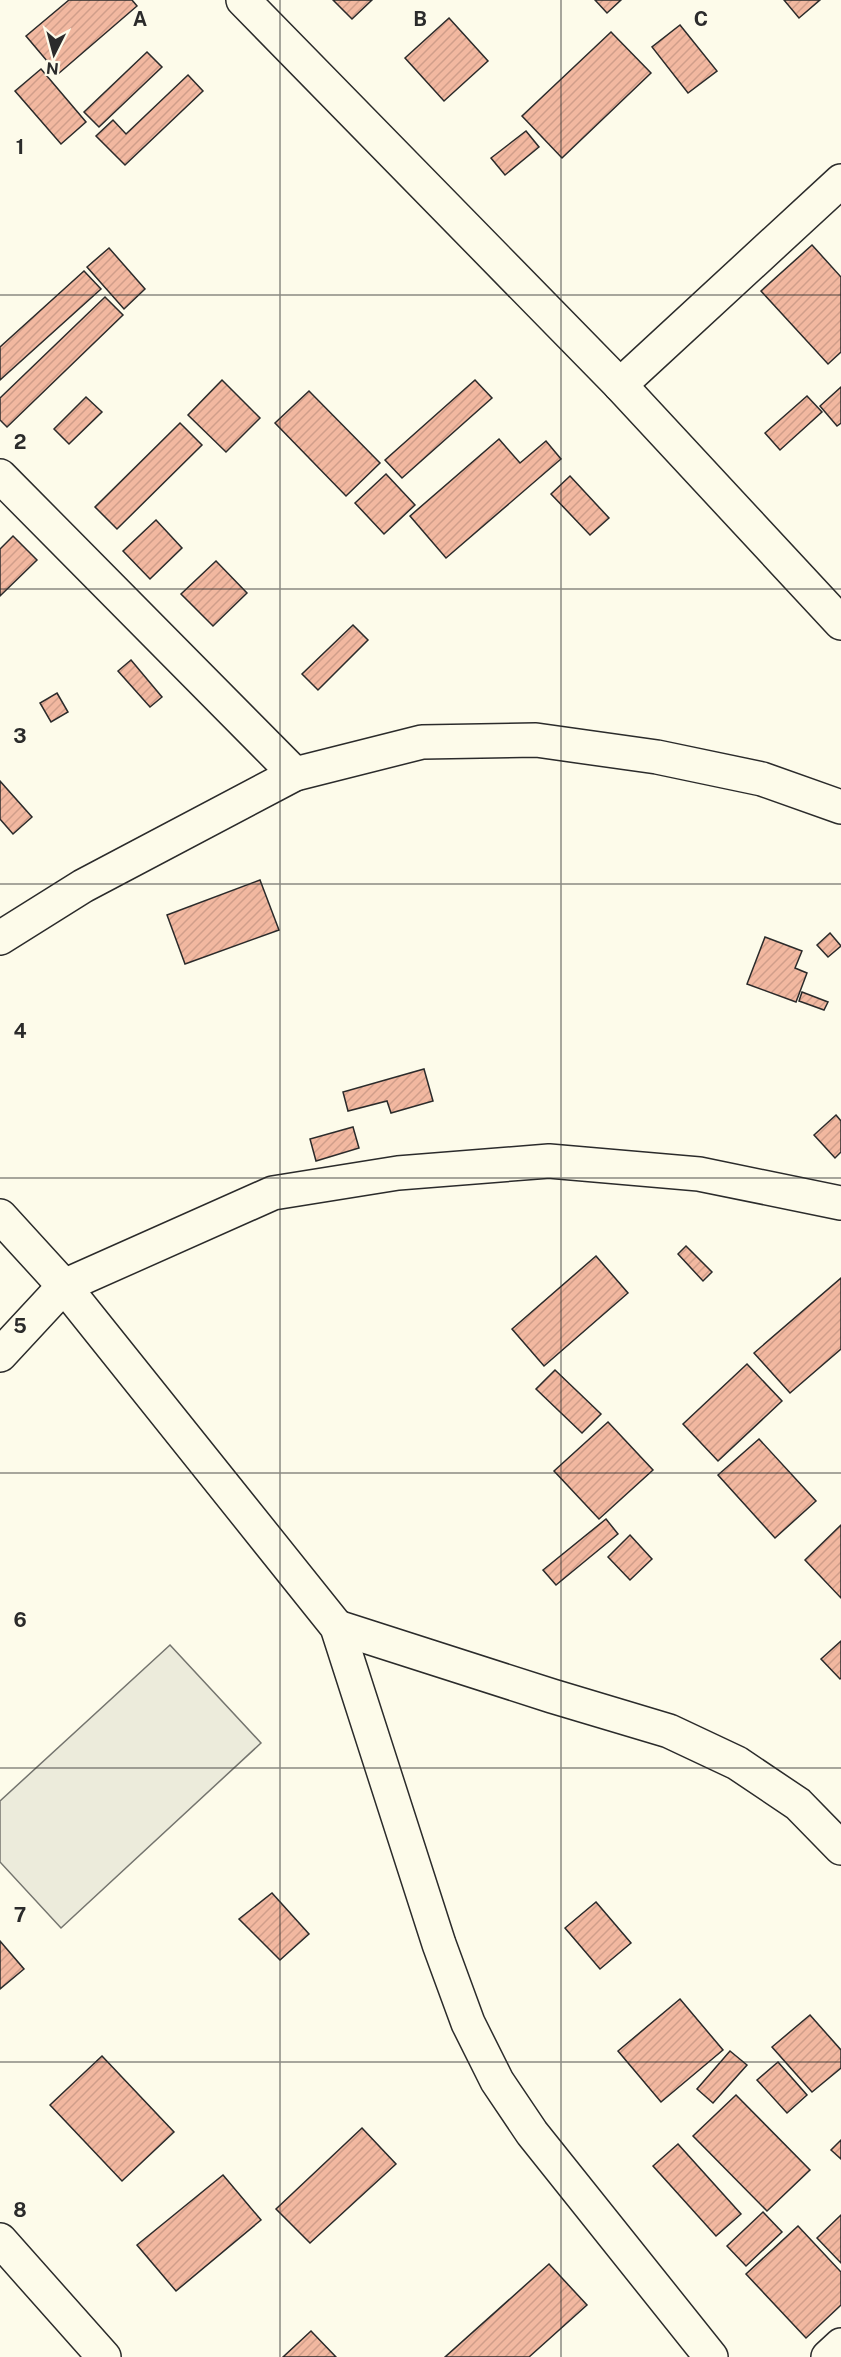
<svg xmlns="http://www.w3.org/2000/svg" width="841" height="2357" font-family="'Public Sans',sans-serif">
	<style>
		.green { fill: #ecebdb; stroke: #74746e; stroke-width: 1.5 }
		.building { fill: url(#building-hatch); stroke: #2b2b2b; stroke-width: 1.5 }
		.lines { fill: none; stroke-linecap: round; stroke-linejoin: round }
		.minor-casing { stroke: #2b2b2b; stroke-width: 36 }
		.minor { stroke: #fdfbea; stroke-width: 33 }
		.grid { fill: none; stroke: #2b2b2b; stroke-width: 1.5; stroke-opacity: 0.55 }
		.grid-label { font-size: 20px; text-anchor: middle; font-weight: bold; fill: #2b2b2b; stroke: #fdfbea; stroke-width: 4.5; stroke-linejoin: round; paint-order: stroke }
	</style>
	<defs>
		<pattern id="building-hatch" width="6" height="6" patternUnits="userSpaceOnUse" patternTransform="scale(1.5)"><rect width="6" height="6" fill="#f2b8a0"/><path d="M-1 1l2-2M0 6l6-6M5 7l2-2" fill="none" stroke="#d09e8a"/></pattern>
	</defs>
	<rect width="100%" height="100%" fill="#fdfbea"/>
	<path class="green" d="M170 1645 261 1743 61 1928 0 1862V1801Z"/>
	<g class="building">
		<path d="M69 0H132L137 6 58 74 26 36Z"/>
		<path d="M333 0H372L352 19Z"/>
		<path d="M595 0H621L607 13Z"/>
		<path d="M784 0H820L799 18Z"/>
		<path d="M449 18 488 61 444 101 405 58Z"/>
		<path d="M680 25 717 71 688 93 652 47Z"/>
		<path d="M611 32 651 73 562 158 522 116Z"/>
		<path d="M147 52 162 67 99 127 84 112Z"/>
		<path d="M41 69 86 122 61 144 15 91Z"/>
		<path d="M188 75 203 91 125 165 96 136 113 120 126 134Z"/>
		<path d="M526 131 539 147 505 175 491 158Z"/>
		<path d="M812 245 841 277V352L828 364 761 291Z"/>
		<path d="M109 248 145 289 124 309 87 267Z"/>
		<path d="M84 271 101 289 0 380V347Z"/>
		<path d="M105 297 123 315 7 427 0 420V398Z"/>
		<path d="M222 380 260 418 226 452 188 415Z"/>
		<path d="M475 380 492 398 402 478 385 460Z"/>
		<path d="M841 387V423L837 426 820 406Z"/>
		<path d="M309 391 380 463 346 496 275 423Z"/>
		<path d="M807 396 822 412 780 450 765 433Z"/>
		<path d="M86 397 102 412 69 444 54 429Z"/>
		<path d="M180 423 202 445 117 529 95 507Z"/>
		<path d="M499 439 520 463 546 441 561 459 446 558 410 516Z"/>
		<path d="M386 474 415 505 384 534 355 503Z"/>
		<path d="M570 476 609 518 590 535 551 494Z"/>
		<path d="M156 520 182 548 150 579 123 551Z"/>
		<path d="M13 536 37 560 0 596V549Z"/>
		<path d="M216 561 247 593 213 626 181 594Z"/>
		<path d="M353 625 368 640 318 690 302 674Z"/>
		<path d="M131 660 162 697 150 707 118 671Z"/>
		<path d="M57 693 68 712 51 722 40 703Z"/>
		<path d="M0 781 32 817 13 834 0 819Z"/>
		<path d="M260 880 279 930 185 964 167 915Z"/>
		<path d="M830 933 841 946 828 957 817 945Z"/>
		<path d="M765 937 802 951 795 968 807 973 796 1002 747 984Z"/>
		<path d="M802 992 828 1002 824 1010 799 1001Z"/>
		<path d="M424 1069 433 1101 391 1113 387 1101 348 1111 343 1092Z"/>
		<path d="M836 1115 841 1121V1152L835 1158 814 1135Z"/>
		<path d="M353 1127 359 1148 316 1161 310 1139Z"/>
		<path d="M686 1246 712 1272 703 1281 678 1254Z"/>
		<path d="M596 1256 628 1293 544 1366 512 1329Z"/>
		<path d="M841 1278V1349L790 1393 754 1353Z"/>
		<path d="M747 1364 782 1401 718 1461 683 1424Z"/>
		<path d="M555 1370 601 1414 582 1433 536 1389Z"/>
		<path d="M608 1422 653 1470 599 1519 554 1471Z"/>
		<path d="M759 1439 816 1501 775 1538 718 1475Z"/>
		<path d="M606 1519 618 1534 556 1585 543 1570Z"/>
		<path d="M841 1525V1598L805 1560Z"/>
		<path d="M630 1535 652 1559 630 1580 608 1557Z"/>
		<path d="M841 1641V1678L840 1679 821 1659Z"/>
		<path d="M272 1893 309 1934 280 1960 239 1919Z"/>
		<path d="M596 1902 631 1943 600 1969 565 1928Z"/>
		<path d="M0 1941 24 1969 0 1989Z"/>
		<path d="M680 1999 723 2050 661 2102 618 2051Z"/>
		<path d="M810 2015 841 2050V2068L812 2092 772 2047Z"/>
		<path d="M730 2051 747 2065 713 2103 697 2089Z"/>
		<path d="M102 2056 174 2132 122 2181 50 2105Z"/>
		<path d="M778 2062 807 2095 787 2113 757 2080Z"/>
		<path d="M736 2095 810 2170 767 2211 693 2136Z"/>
		<path d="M362 2128 396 2164 310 2243 276 2209Z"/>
		<path d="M841 2140V2159L831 2150Z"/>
		<path d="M678 2144 741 2214 716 2236 653 2166Z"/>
		<path d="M223 2175 261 2220 176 2291 137 2245Z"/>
		<path d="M763 2212 782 2232 746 2266 727 2246Z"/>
		<path d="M841 2215V2263L817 2238Z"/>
		<path d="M798 2226 841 2272V2305L806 2338 746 2274Z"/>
		<path d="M549 2264 587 2305 529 2357H445Z"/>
		<path d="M311 2331 336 2357H283Z"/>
	</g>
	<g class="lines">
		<defs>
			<g id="minor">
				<path d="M243 0 620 385 841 623"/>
				<path d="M620 385 841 181"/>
				<path d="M0 476 295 774"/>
				<path d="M0 938 83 886 295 774 422 742 536 740 657 757 762 779 841 807"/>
				<path d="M0 1216 64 1286 337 1627 439 1944 468 2023 497 2081 532 2133 711 2357"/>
				<path d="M0 1355 64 1286 273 1193 398 1173 549 1161 699 1174 841 1203"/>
				<path d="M337 1627 552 1696 669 1731 737 1763 798 1804 841 1848"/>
				<path d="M0 2240 104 2357"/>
				<path d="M828 2357 841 2345"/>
			</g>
		</defs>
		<use href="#minor" class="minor-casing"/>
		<use href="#minor" class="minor"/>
	</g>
	<path class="grid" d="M280 0V2357M561 0V2357M0 295H841M0 589H841M0 884H841M0 1178H841M0 1473H841M0 1768H841M0 2062H841"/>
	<g class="grid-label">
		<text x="140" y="26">A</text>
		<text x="420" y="26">B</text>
		<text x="701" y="26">C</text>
		<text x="20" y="154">1</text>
		<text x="20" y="449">2</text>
		<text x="20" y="743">3</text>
		<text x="20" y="1038">4</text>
		<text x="20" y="1333">5</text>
		<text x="20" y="1627">6</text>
		<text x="20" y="1922">7</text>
		<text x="20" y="2217">8</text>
	</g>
	<g transform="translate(54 54) rotate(186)" stroke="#fdfbea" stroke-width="4.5" paint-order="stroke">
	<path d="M0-4.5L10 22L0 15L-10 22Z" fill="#2b2b2b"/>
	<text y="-9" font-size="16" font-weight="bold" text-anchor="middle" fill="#2b2b2b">N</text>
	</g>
</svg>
